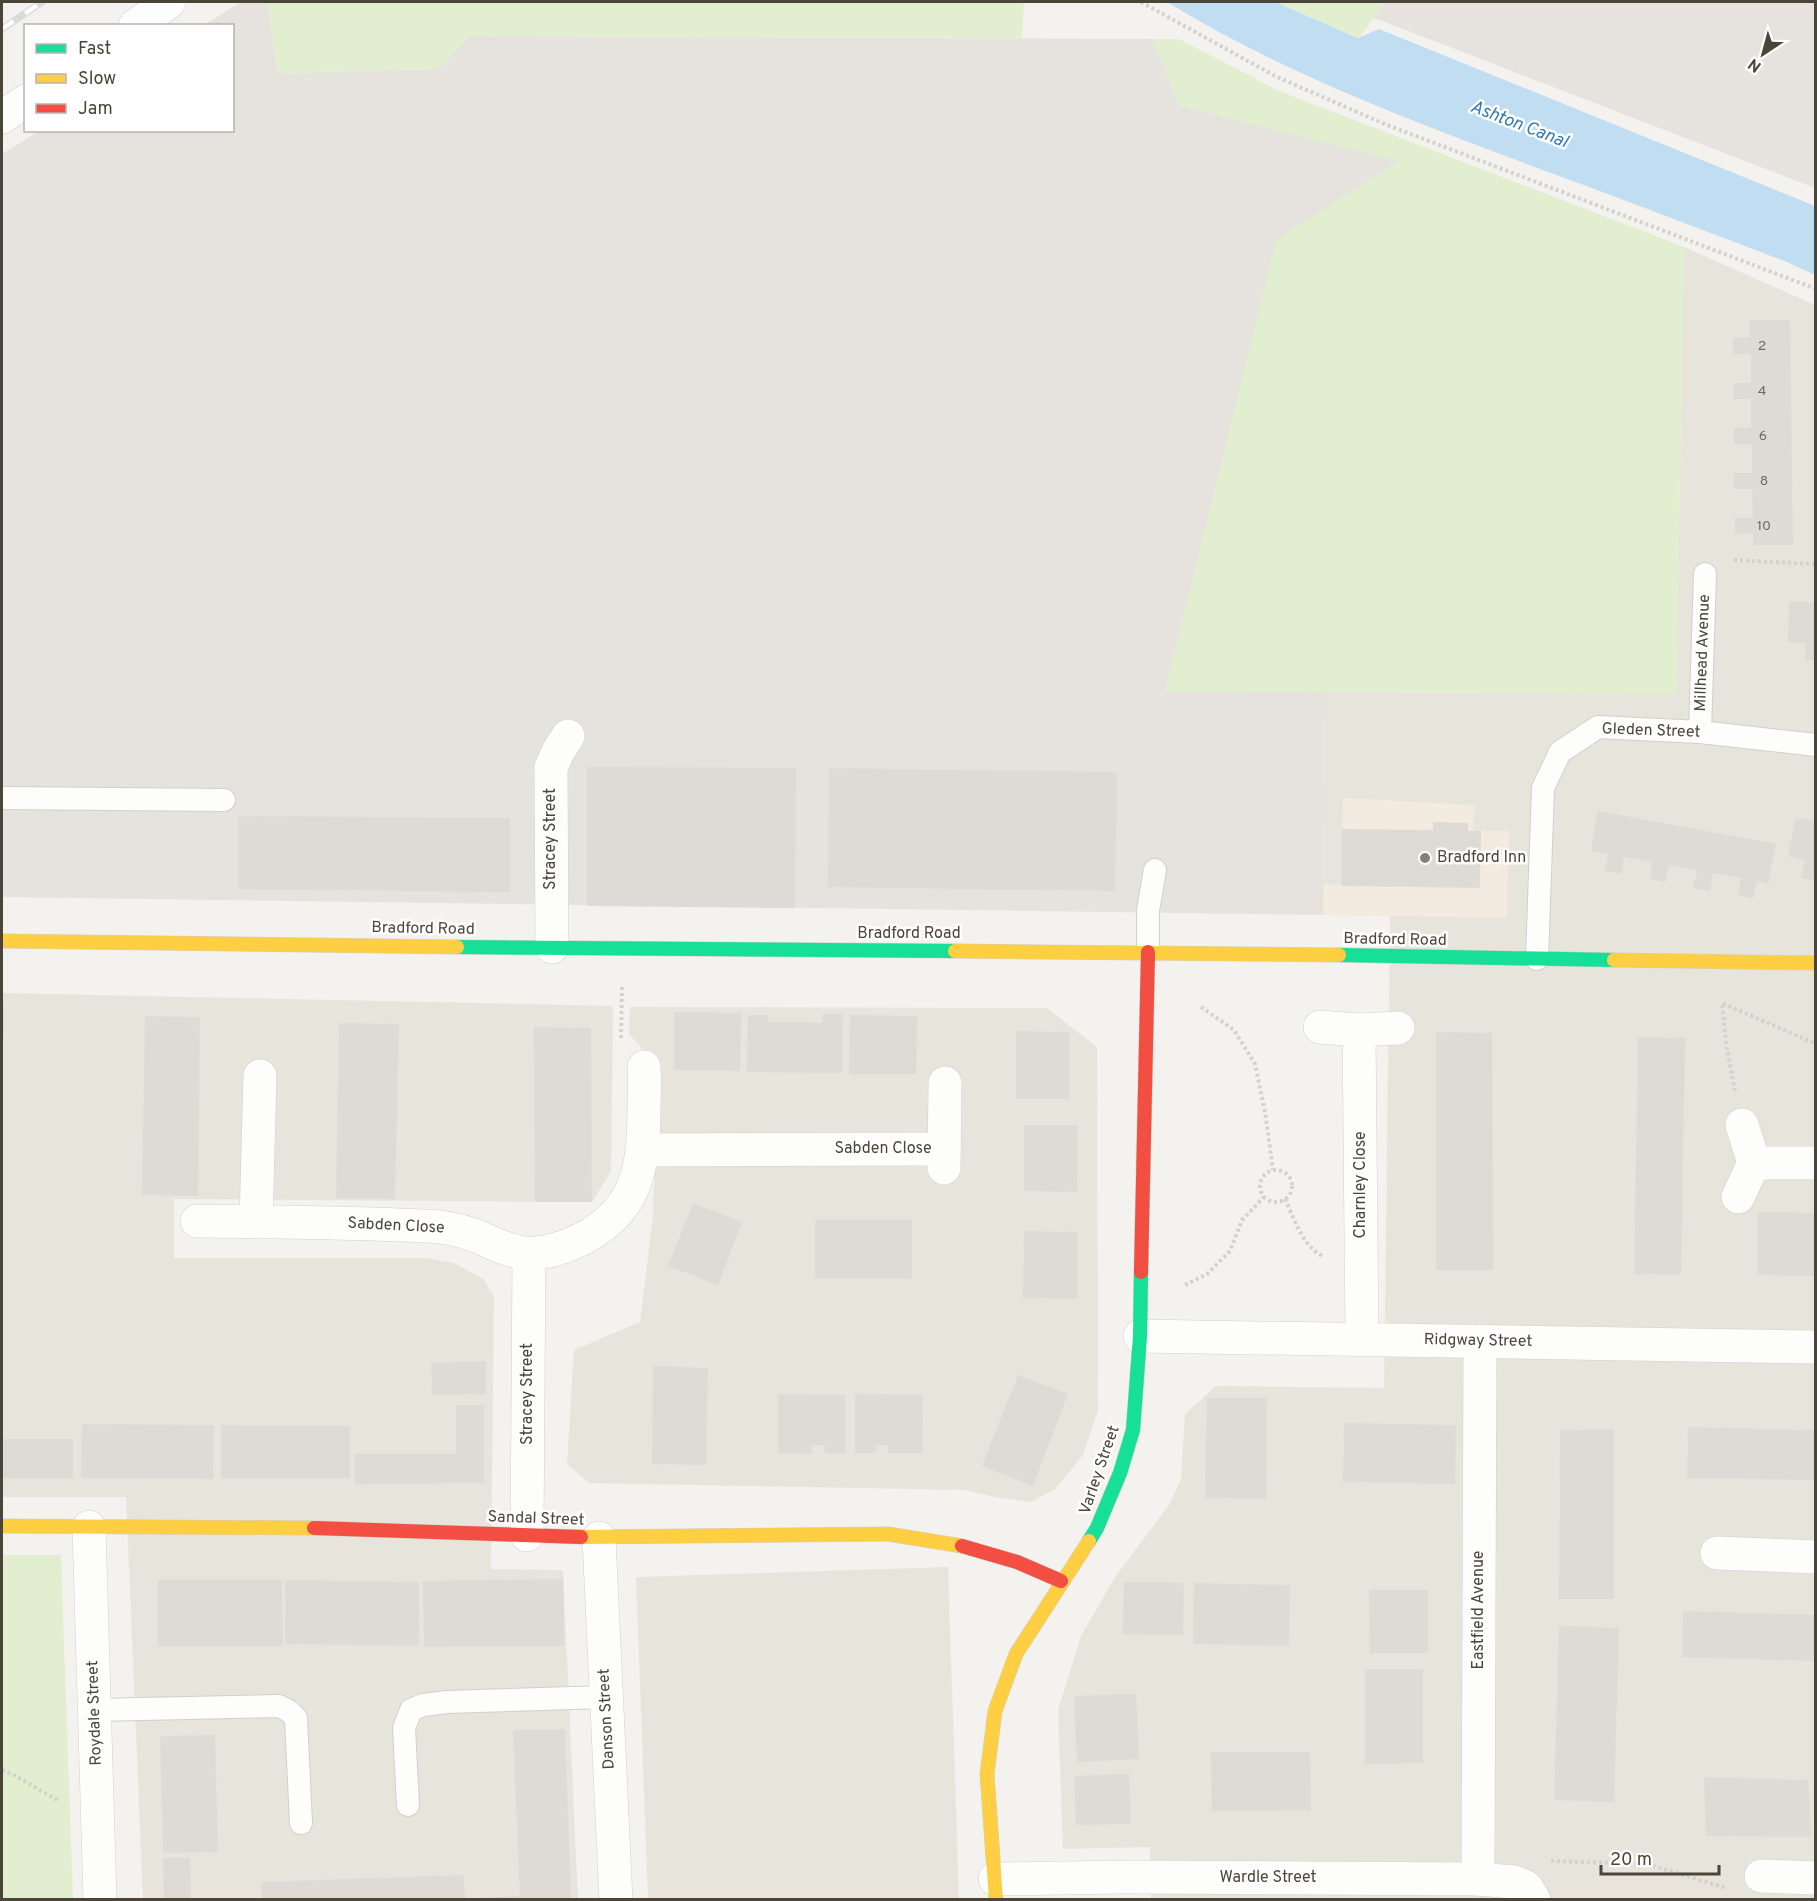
<svg xmlns="http://www.w3.org/2000/svg" width="1817" height="1901" font-family="Overpass,sans-serif">
	<style>
		.residential { fill: #e7e4dc }
		.commercial { fill: #f3ebdf }
		.industrial { fill: #e6e2de }
		.green { fill: #e1eecf }
		.water { fill: #c0ddf1 }
		.building { fill: #dedbd6 }
		.lines { fill: none; stroke-linecap: round; stroke-linejoin: round }
		.lane-casing { stroke: #d2d0cb; stroke-width: 24 }
		.street-casing { stroke: #d2d0cb; stroke-width: 34 }
		.fast-casing { stroke: #d3cfc5; stroke-width: 15 }
		.slow-casing { stroke: #d3cfc5; stroke-width: 15 }
		.jam-casing { stroke: #d3cfc5; stroke-width: 15 }
		.path { stroke: #d3d2cc; stroke-width: 4; stroke-dasharray: 3 3; stroke-linecap: butt }
		.lane { stroke: #fdfdfc; stroke-width: 22 }
		.street { stroke: #fdfdfc; stroke-width: 33 }
		.fast { stroke: #16e098; stroke-width: 14 }
		.slow { stroke: #ffcf43; stroke-width: 14 }
		.jam { stroke: #f24e42; stroke-width: 14 }
		.rail-casing { stroke: #dbdbda; stroke-width: 7 }
		.rail { stroke: #fff; stroke-width: 4.5; stroke-dasharray: 14; stroke-linecap: butt }
		.poi-dot { fill: #868178; stroke: #fff; stroke-width: 2 }
		.labels { text-anchor: middle; dominant-baseline: central; stroke-width: 5; stroke-linejoin: round; paint-order: stroke }
		.number-label { font-size: 14px; fill: #706a61 }
		.street-label { font-size: 16px; fill: #4b4439; stroke: #fff }
		.poi-label { font-size: 16px; fill: #4b4439; stroke: #fff; text-anchor: start }
		.water-label { font-size: 18px; font-style: italic; fill: #2e7ab2; stroke: #fff }
	</style>
	<rect width="100%" height="100%" fill="#f4f2ee"/>
	<g class="residential">
		<path d="M1684 247 1815 305V1899H1151L1150 1847 1063 1849 1058 1710 1081 1636 1115 1577 1169 1505 1181 1479 1185 1414 1216 1386 1384 1388 1390 916 1323 915 1325 692 1676 694Z"/>
		<path d="M2 993 613 1006 611 1171 592 1202 174 1199V1258H427L454 1263 483 1279 494 1296 491 1569 563 1570 578 1899H143L126 1497H2Z"/>
		<path d="M630 1007 1047 1008 1097 1047 1098 1410 1083 1455 1055 1489 1031 1502 995 1497 965 1490 589 1483 567 1464 574 1350 640 1322 653 1216 658 1067 629 1034Z"/>
		<path d="M948 1567 959 1899H648L636 1577Z"/>
	</g>
	<path class="commercial" d="M1343 798 1474 805 1473 831H1509L1507 918 1323 915 1324 884 1341 885Z"/>
	<g class="industrial">
		<path d="M241 2H267L278 73 438 69 470 36 1152 39 1180 106 1399 161 1170 672 1165 690 1325 692 1323 915 2 897V154L39 131 232 130V26L204 25Z"/>
		<path d="M1385 2H1815V188L1372 17Z"/>
	</g>
	<g class="green">
		<path d="M267 2H1024L1022 38 470 36 438 69 278 73Z"/>
		<path d="M1275 2H1385L1359 38Z"/>
		<path d="M1152 39H1179L1279 91 1684 247 1676 694 1165 691 1276 240 1398 161 1180 106Z"/>
		<path d="M2 1555H61L73 1899H2Z"/>
	</g>
	<path class="water" d="M1167 2H1275L1358 38 1379 29 1815 206V275L1787 262C1702 230 1617 197 1532 166 1407 119 1281 72 1167 2Z"/>
	<g class="building">
		<path d="M1750 320H1790L1793 545H1753V533L1735 534V518H1753L1752 489H1734V473H1752V444H1734V428H1751V399H1733L1734 383H1751V354H1733V338L1750 337Z"/>
		<path d="M1789 602H1815V660H1805L1806 643 1788 642Z"/>
		<path d="M587 767 796 768 795 908 587 906Z"/>
		<path d="M829 768 1117 772 1115 891 828 887Z"/>
		<path d="M1598 811 1776 844 1768 884 1757 881 1754 898 1738 896 1741 878 1713 873 1710 891 1693 888 1697 870 1668 865 1666 882 1650 879 1652 862 1624 857 1621 874 1605 871 1608 854 1591 851Z"/>
		<path d="M238 816 510 818V892L238 889Z"/>
		<path d="M1796 818 1815 821V880L1801 878 1805 860 1788 856Z"/>
		<path d="M1433 822 1468 823V831H1481L1480 888 1341 886 1342 829 1433 830Z"/>
		<rect x="2" y="1002" width="2" height="35"/>
		<path d="M674 1012 741 1013 740 1071 674 1070Z"/>
		<path d="M822 1014H843L842 1073 747 1072 748 1015H768V1022L822 1023Z"/>
		<path d="M850 1015 917 1016 916 1074H849Z"/>
		<path d="M145 1016 200 1017 198 1196 142 1195Z"/>
		<path d="M339 1023 399 1024 395 1199 336 1198Z"/>
		<path d="M534 1027 591 1028 592 1202H535Z"/>
		<path d="M1016 1031 1069 1032V1099H1016Z"/>
		<path d="M1436 1032 1492 1033 1493 1270H1436Z"/>
		<path d="M1638 1037 1685 1038 1681 1275 1634 1274Z"/>
		<path d="M1024 1125H1078L1077 1192 1024 1191Z"/>
		<path d="M693 1203 742 1222 718 1285 668 1266Z"/>
		<path d="M1758 1212 1815 1213V1276L1757 1275Z"/>
		<path d="M815 1220H912V1279L815 1278Z"/>
		<path d="M1024 1231 1077 1232V1299L1023 1298Z"/>
		<path d="M486 1361V1394L432 1395 431 1363Z"/>
		<path d="M653 1366 708 1368 706 1465 652 1464Z"/>
		<path d="M1018 1375 1068 1394 1033 1486 982 1466Z"/>
		<path d="M778 1394 845 1395V1454L825 1453 824 1445H812V1454L778 1453Z"/>
		<path d="M855 1394 923 1395 922 1453H888V1445H876V1453H855Z"/>
		<path d="M1207 1398H1267L1266 1499 1205 1498Z"/>
		<path d="M456 1405H484V1483L355 1484V1454H456Z"/>
		<path d="M1344 1423 1456 1425 1455 1484 1343 1482Z"/>
		<path d="M82 1424 214 1425 213 1479 81 1478Z"/>
		<path d="M221 1425 350 1426V1478H221Z"/>
		<path d="M1688 1427 1815 1430V1480L1687 1478Z"/>
		<path d="M1614 1429V1599H1559L1560 1430Z"/>
		<rect x="2" y="1439" width="71" height="39"/>
		<path d="M563 1579 564 1646 424 1647 423 1581Z"/>
		<path d="M158 1580H282L283 1646H158Z"/>
		<path d="M285 1580 419 1582V1646L285 1644Z"/>
		<path d="M1124 1582 1184 1583 1183 1635 1123 1634Z"/>
		<path d="M1194 1583 1290 1585 1289 1646 1193 1644Z"/>
		<path d="M1369 1590H1428V1653H1370Z"/>
		<path d="M1683 1611 1815 1615V1661L1682 1657Z"/>
		<path d="M1559 1626 1619 1628 1614 1802 1554 1800Z"/>
		<path d="M1365 1669H1423V1763L1365 1764Z"/>
		<path d="M1136 1694 1139 1759 1077 1762 1074 1696Z"/>
		<path d="M565 1729 571 1899H476V1898L520 1896 513 1730Z"/>
		<path d="M215 1735 218 1852 163 1853 160 1736Z"/>
		<path d="M1211 1752H1310L1311 1810 1212 1811Z"/>
		<path d="M1129 1774 1131 1824 1076 1825 1074 1776Z"/>
		<path d="M1704 1777 1808 1780 1811 1837 1706 1836Z"/>
		<path d="M163 1858H190L191 1899H164Z"/>
		<path d="M464 1875 465 1899H262L261 1882Z"/>
	</g>
	<g class="lines">
		<defs>
			<g id="lane">
				<path d="M1700 732 1705 574"/>
				<path d="M2 798 224 800"/>
				<path d="M1148 952V910L1155 870"/>
				<path d="M1537 959 1543 788 1560 752 1598 727 1700 732 1816 745"/>
				<path d="M95 1710 279 1706 289 1711 296 1718 301 1823"/>
				<path d="M408 1805 404 1728 411 1710 423 1705 447 1702 606 1697"/>
			</g>
			<g id="street">
				<path d="M135 26 169 2"/>
				<path d="M2 117 26 101"/>
				<path d="M552 947 551 767 559 750 568 736"/>
				<path d="M1320 1027 1359 1030 1398 1028"/>
				<path d="M1359 1030 1362 1339"/>
				<path d="M643 1150 944 1149"/>
				<path d="M1754 1163H1816"/>
				<path d="M944 1168 945 1083"/>
				<path d="M1738 1197 1754 1163 1742 1125"/>
				<path d="M197 1221C273 1222 349 1222 425 1226 441 1226 459 1230 474 1235 491 1242 506 1251 525 1253 543 1255 566 1247 582 1239 637 1210 643 1170 644 1113 644 1098 645 1082 644 1067"/>
				<path d="M256 1222 260 1076"/>
				<path d="M1140 1336 1816 1347"/>
				<path d="M89 1527 100 1900"/>
				<path d="M527 1535 529 1254"/>
				<path d="M599 1538 616 1900"/>
				<path d="M1717 1553 1816 1557"/>
				<path d="M1761 1876 1816 1878"/>
				<path d="M995 1879 1124 1877 1478 1879 1514 1882 1526 1887 1534 1900"/>
				<path d="M1478 1879 1480 1341"/>
			</g>
			<g id="fast">
				<path d="M457 947 955 951"/>
				<path d="M1339 955 1614 960"/>
				<path d="M1089 1541 1097 1528 1120 1473 1133 1430 1140 1336 1141 1272"/>
			</g>
			<g id="slow">
				<path d="M2 941 457 947"/>
				<path d="M955 951 1339 955"/>
				<path d="M1614 960 1816 963"/>
				<path d="M2 1526 314 1528"/>
				<path d="M581 1537 888 1534 962 1546"/>
				<path d="M996 1900 987 1774 995 1711 1016 1654 1089 1541"/>
			</g>
			<g id="jam">
				<path d="M1141 1272 1148 952"/>
				<path d="M314 1528 581 1537"/>
				<path d="M962 1546 1017 1562 1061 1581"/>
			</g>
		</defs>
		<use href="#lane" class="lane-casing"/>
		<use href="#street" class="street-casing"/>
		<use href="#fast" class="fast-casing"/>
		<use href="#slow" class="slow-casing"/>
		<use href="#jam" class="jam-casing"/>
		<g class="path">
			<path d="M1141 2 1277 77 1387 125 1816 289"/>
			<path d="M1734 560 1814 564 1816 561"/>
			<path d="M1201 1007 1234 1030 1255 1064 1265 1112 1273 1170"/>
			<path d="M621 1038 622 986"/>
			<path d="M1735 1091 1726 1043 1722 1003 1816 1044"/>
			<circle cx="1276" cy="1186" r="16"/>
			<path d="M1285 1199C1295 1220 1302 1246 1324 1257"/>
			<path d="M1185 1285 1207 1274 1230 1251 1242 1220 1264 1197"/>
			<path d="M2 1770 14 1775 59 1801"/>
			<path d="M1551 1861 1647 1864 1726 1888"/>
		</g>
		<use href="#lane" class="lane"/>
		<use href="#street" class="street"/>
		<use href="#fast" class="fast"/>
		<use href="#slow" class="slow"/>
		<use href="#jam" class="jam"/>
		<defs>
			<path id="rail" d="M2 29 42 2"/>
		</defs>
		<use href="#rail" class="rail-casing"/>
		<use href="#rail" class="rail"/>
	</g>
	<circle class="poi-dot" cx="1425" cy="858" r="6"/>
	<g class="labels">
		<g class="number-label">
			<text x="1762" y="346">2</text>
			<text x="1762" y="391">4</text>
			<text x="1763" y="436">6</text>
			<text x="1764" y="481">8</text>
			<text x="1764" y="526">10</text>
		</g>
		<g class="street-label">
			<text transform="translate(1703 653) rotate(-88)">Millhead Avenue</text>
			<text transform="translate(1651 731) rotate(2)">Gleden Street</text>
			<text transform="translate(551 839) rotate(-90)">Stracey Street</text>
			<text transform="translate(423 929) rotate(1)">Bradford Road</text>
			<text x="909" y="934">Bradford Road</text>
			<text transform="translate(1395 940) rotate(1)">Bradford Road</text>
			<text x="883" y="1149">Sabden Close</text>
			<text transform="translate(1361 1185) rotate(-90)">Charnley Close</text>
			<text transform="translate(396 1226) rotate(3)">Sabden Close</text>
			<text transform="translate(1478 1341) rotate(1)">Ridgway Street</text>
			<text transform="translate(528 1394) rotate(-90)">Stracey Street</text>
			<text transform="translate(1100 1470) rotate(-71)">Varley Street</text>
			<text transform="translate(536 1519) rotate(2)">Sandal Street</text>
			<text transform="translate(1479 1610) rotate(-90)">Eastfield Avenue</text>
			<text transform="translate(95 1713) rotate(-92)">Roydale Street</text>
			<text transform="translate(607 1719) rotate(-93)">Danson Street</text>
			<text x="1268" y="1878">Wardle Street</text>
		</g>
		<g class="poi-label">
			<text x="1437" y="858">Bradford Inn</text>
		</g>
		<g class="water-label">
			<text transform="translate(1519 125) rotate(21)">Ashton Canal</text>
		</g>
	</g>
	<rect width="1817" height="1901" fill="none" stroke="#4b4439" stroke-width="6"/>
	<rect x="24" y="24" width="210" height="108" fill="#ffffff" stroke="#b7b4b0" stroke-width="1.5"/>
	<rect x="36" y="44" width="30" height="9" fill="#16e098" stroke="#b7b4b0" stroke-width="1.5"/>
	<text x="78" y="54" font-size="18" fill="#4b4439">Fast</text>
	<rect x="36" y="74" width="30" height="9" fill="#ffcf43" stroke="#b7b4b0" stroke-width="1.5"/>
	<text x="78" y="84" font-size="18" fill="#4b4439">Slow</text>
	<rect x="36" y="104" width="30" height="9" fill="#f24e42" stroke="#b7b4b0" stroke-width="1.5"/>
	<text x="78" y="114" font-size="18" fill="#4b4439">Jam</text>
	<g transform="translate(1763 54) rotate(216)" stroke="#ffffff" stroke-width="4.5" paint-order="stroke">
	<path d="M0-4.5L10 22L0 15L-10 22Z" fill="#4b4439"/>
	<text y="-9" font-size="16" font-weight="bold" text-anchor="middle" fill="#4b4439">N</text>
	</g>
	<path d="M1601 1865v9h118v-9" fill="none" stroke="#4b4439" stroke-width="3"/>
	<text x="1610" y="1865" font-size="18" fill="#4b4439" stroke="#ffffff" stroke-width="4.5" paint-order="stroke">20 m</text>
</svg>
